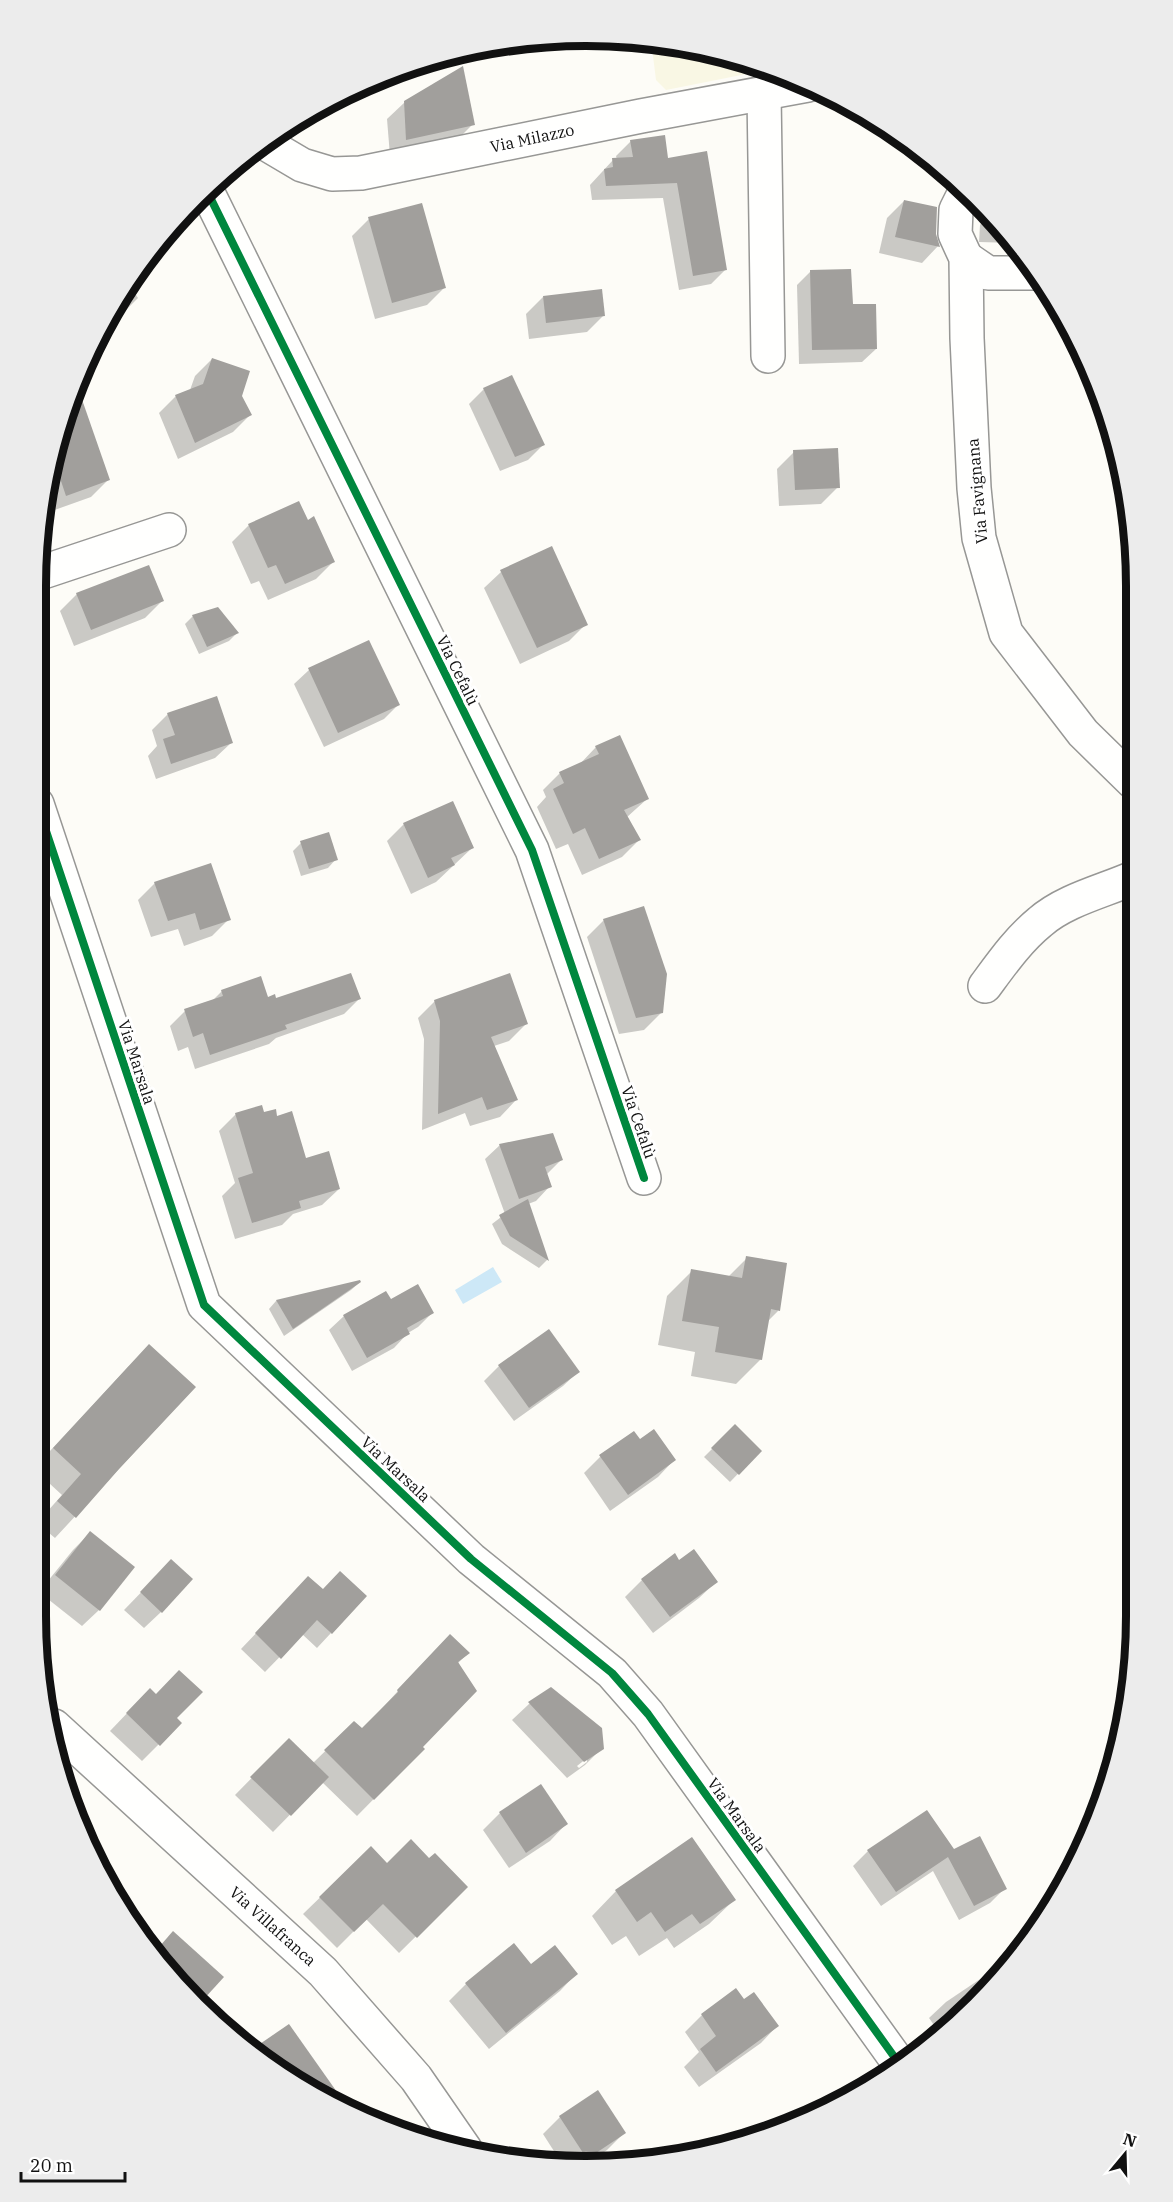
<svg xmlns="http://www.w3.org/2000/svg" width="1173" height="2202" font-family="'IBM Plex Serif',serif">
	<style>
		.farmland { fill: #f9f7e4 }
		.water { fill: #cde8f7 }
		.shadow { fill: #0003; fill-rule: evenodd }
		.building { fill: #a19f9c }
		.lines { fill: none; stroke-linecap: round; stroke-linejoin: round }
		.minor-casing { stroke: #979795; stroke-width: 36 }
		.minor { stroke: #fffffe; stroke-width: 33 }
		.cycleway-casing { stroke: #fff; stroke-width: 11 }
		.cycleway { stroke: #00873e; stroke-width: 8 }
		.labels { text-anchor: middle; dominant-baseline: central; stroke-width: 6; stroke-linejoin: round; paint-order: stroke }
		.street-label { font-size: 16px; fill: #111; stroke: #fff }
		.rim { fill: none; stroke: #111; stroke-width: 8 }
	</style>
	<rect width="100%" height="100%" fill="#fdfcf7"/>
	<path class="farmland" d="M651 40 763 65 771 69 666 90 656 80Z"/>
	<path class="water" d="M493 1267 502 1282 463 1304 455 1290Z"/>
	<g class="shadow">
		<path d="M405 102 473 124 456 141 390 156 387 119Z"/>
		<path d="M631 141 667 160 726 269 711 284 679 290 663 198 592 200 590 185 613 160H617L616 156Z"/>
		<path d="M904 201 935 234 938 246 922 263 879 253 887 218Z"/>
		<path d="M988 213 1013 243 979 242 980 225Z"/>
		<path d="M369 219 444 288 427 305 375 319 352 236Z"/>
		<path d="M811 271 851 306 876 349 862 362 799 364 797 285Z"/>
		<path d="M129 284 138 298 123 313 105 323 110 312Z"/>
		<path d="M543 297 604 315 587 332 529 339 526 314Z"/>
		<path d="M212 359 250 415 233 432 178 459 159 413 176 396 190 390 195 376Z"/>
		<path d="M484 389 543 445 528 460 500 471 469 404Z"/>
		<path d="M76 392 108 480 91 497 49 512 48 507 44 508 55 444Z"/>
		<path d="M794 452 838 487 821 504 779 506 777 469Z"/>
		<path d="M307 522 333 562 316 579 268 600 259 581 251 584 232 542 249 525Z"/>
		<path d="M501 572 586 624 569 641 520 664 484 588Z"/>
		<path d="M77 594 162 601 145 618 74 646 60 611Z"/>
		<path d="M193 616 237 633 229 641 199 654 185 624Z"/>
		<path d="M369 642 398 705 384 719 324 747 294 684 309 670Z"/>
		<path d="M168 714 231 743 215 758 156 779 148 756 157 746 152 730Z"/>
		<path d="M596 747 647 799 626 818 639 840 622 857 582 875 568 844 556 849 537 807 546 797 543 790 560 773 579 765Z"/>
		<path d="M404 824 472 848 436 882 411 894 387 841Z"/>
		<path d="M301 843 336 859 328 868 301 876 293 851Z"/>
		<path d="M155 883 229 919 212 936 184 946 178 929 151 937 138 900Z"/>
		<path d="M604 920 661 1013 644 1030 619 1034 587 937Z"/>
		<path d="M222 991 275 1000 359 999 344 1014 276 1038 269 1044 195 1069 188 1047 178 1051 170 1026 185 1011 211 1002Z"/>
		<path d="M435 1001 526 1024 509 1041 494 1046 516 1100 500 1117 470 1126 465 1113 422 1130 424 1039 418 1018Z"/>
		<path d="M236 1114H263L276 1118 305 1160 339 1189 322 1205 293 1214 282 1225 235 1239 222 1196 235 1183 219 1131Z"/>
		<path d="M500 1145 561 1160 546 1175 550 1186 536 1201 528 1204 547 1260 539 1268 502 1244 492 1224 505 1214 485 1159Z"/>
		<path d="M747 1258 778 1311 767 1322 761 1359 736 1384 691 1376 695 1352 658 1345 667 1296 692 1271 728 1277Z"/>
		<path d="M360 1282 351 1290 284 1336 269 1309 276 1301Z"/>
		<path d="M386 1293 390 1301 432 1313 418 1327 408 1333 394 1348 352 1371 329 1330 344 1316Z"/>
		<path d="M129 1366 194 1388 55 1538 37 1523 62 1495 36 1471V1466Z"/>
		<path d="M499 1366 578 1372 563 1386 514 1421 484 1381Z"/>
		<path d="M735 1426 760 1451 730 1482 704 1457Z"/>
		<path d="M640 1441 674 1460 658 1477 610 1511 584 1473 600 1457Z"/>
		<path d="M90 1533 99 1610 82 1626 39 1592 73 1550Z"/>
		<path d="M679 1562 716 1582 699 1598 653 1633 625 1597 642 1580Z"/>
		<path d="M155 1578 161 1612 144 1628 124 1610Z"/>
		<path d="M294 1593 331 1633 317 1648 302 1634 265 1672 241 1649Z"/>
		<path d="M433 1653H468L457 1664 421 1747 423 1749 357 1816 322 1782 273 1832 235 1795 289 1740 313 1763 354 1723 362 1730Z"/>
		<path d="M551 1689 602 1748 585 1765 567 1778 512 1720 529 1704ZM587 1758V1762L579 1768 577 1766Z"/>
		<path d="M133 1707 175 1719 180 1723 142 1761 110 1731Z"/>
		<path d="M500 1813 566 1824 550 1841 509 1868 483 1830Z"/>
		<path d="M371 1848 387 1865 429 1861 466 1887 399 1953 366 1919 337 1948 303 1914Z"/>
		<path d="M868 1851H954L1005 1888 990 1903 959 1920 933 1871 881 1906 853 1866Z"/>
		<path d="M616 1891 734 1900 709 1924 674 1948 667 1938 639 1956 626 1936 612 1945 592 1916Z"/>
		<path d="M514 1945 531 1966 576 1974 560 1991 489 2049 449 2001 466 1984Z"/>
		<path d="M998 1967 999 1969 950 2029 941 2035 929 2018 946 2002Z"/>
		<path d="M743 2001 777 2026 761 2043 699 2087 684 2067 699 2052 685 2032 702 2015Z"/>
		<path d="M288 2026 341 2101 281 2073 255 2049Z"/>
		<path d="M560 2117 624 2133 607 2150 589 2162 559 2159 543 2134Z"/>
	</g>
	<g class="building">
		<path d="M463 66 475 125 406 140 404 101Z"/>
		<path d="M665 135 668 158 707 151 727 270 693 276 677 183 606 186 604 169 613 167 612 158 633 157 630 140Z"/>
		<path d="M904 200 937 207 936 234 940 247 895 237Z"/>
		<path d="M422 203 446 288 392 303 368 217Z"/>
		<path d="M851 269 853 304H876L877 349 812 350 810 270Z"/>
		<path d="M602 289 605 316 546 323 543 296Z"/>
		<path d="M212 358 250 371 242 396 252 415 195 443 175 395 203 384Z"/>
		<path d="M512 375 545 445 515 457 483 388Z"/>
		<path d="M78 388 110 480 66 496 53 457 55 444Z"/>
		<path d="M838 448 840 488 795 490 793 450Z"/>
		<path d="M299 501 308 520 314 516 335 562 285 584 276 565 268 568 248 524Z"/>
		<path d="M552 546 588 625 537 648 500 570Z"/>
		<path d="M149 565 164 601 91 630 76 593Z"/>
		<path d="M218 607 239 633 207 647 192 615Z"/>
		<path d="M369 640 400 705 338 733 308 668Z"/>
		<path d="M217 696 233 743 171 764 163 739 175 735 167 713Z"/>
		<path d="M620 735 649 799 624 810 641 840 599 859 585 828 573 834 553 789 564 783 559 772 599 754 595 746Z"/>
		<path d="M453 801 474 848 451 858 455 865 428 878 403 823Z"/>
		<path d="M329 832 338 860 309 869 300 841Z"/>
		<path d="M211 863 231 920 200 930 195 913 168 921 154 882Z"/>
		<path d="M644 906 667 974 663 1013 636 1018 603 919Z"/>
		<path d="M351 973 361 999 285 1025 287 1029 210 1055 203 1033 193 1037 184 1009 223 996 221 990 261 976 268 997 275 994 276 998Z"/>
		<path d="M510 973 528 1024 491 1037 518 1100 487 1110 482 1097 438 1114 440 1021 434 1000Z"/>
		<path d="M262 1105 264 1112 276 1109 277 1116 292 1111 306 1158 329 1151 340 1189 299 1201 301 1208 252 1223 238 1178 253 1173 235 1113Z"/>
		<path d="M553 1133 563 1160 545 1167 552 1187 519 1199 499 1144Z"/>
		<path d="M528 1199 549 1261 510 1236 499 1215Z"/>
		<path d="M746 1256 787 1263 780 1311 771 1309 762 1360 715 1352 719 1327 682 1321 691 1269 742 1278Z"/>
		<path d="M360 1280 361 1282 293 1329 276 1300Z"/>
		<path d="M418 1284 434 1313 407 1328 410 1334 367 1358 343 1315 386 1291 391 1299Z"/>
		<path d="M549 1329 580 1372 529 1408 498 1365Z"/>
		<path d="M149 1344 196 1387 119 1469 76 1518 57 1501 81 1474 53 1448Z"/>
		<path d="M735 1424 762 1451 739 1475 711 1448Z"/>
		<path d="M654 1429 676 1460 628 1495 599 1455 634 1431 640 1439Z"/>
		<path d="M90 1531 135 1567 100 1611 55 1575Z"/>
		<path d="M694 1549 718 1582 670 1617 641 1579 675 1553 679 1560Z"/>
		<path d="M171 1559 193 1579 162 1613 140 1592Z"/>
		<path d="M340 1571 367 1596 332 1634 317 1620 281 1659 255 1633 308 1576 323 1589Z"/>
		<path d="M450 1634 470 1653 458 1662 477 1691 423 1747 425 1749 374 1800 324 1750 354 1721 362 1728 398 1692 397 1690Z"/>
		<path d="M179 1670 203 1692 177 1718 182 1723 160 1746 126 1713 150 1688 156 1694Z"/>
		<path d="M551 1687 602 1728 604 1749 584 1762 528 1702Z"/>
		<path d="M289 1738 329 1777 291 1816 250 1777Z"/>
		<path d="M541 1784 568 1824 526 1853 499 1812Z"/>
		<path d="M927 1810 954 1849 980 1836 1007 1889 974 1906 948 1857 896 1892 867 1850Z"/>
		<path d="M692 1837 736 1900 700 1924 692 1914 665 1932 651 1912 637 1922 615 1890Z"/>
		<path d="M411 1839 429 1858 435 1853 468 1887 417 1938 383 1904 354 1932 319 1897 371 1846 387 1863Z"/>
		<path d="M173 1931 224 1977 203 2000 153 1954Z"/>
		<path d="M514 1943 531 1964 555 1945 578 1974 506 2033 465 1983Z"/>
		<path d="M736 1988 744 1999 754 1992 779 2026 716 2072 700 2049 716 2036 701 2014Z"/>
		<path d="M289 2024 344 2102 281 2073 254 2048Z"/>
		<path d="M598 2090 626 2133 587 2159 559 2116Z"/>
	</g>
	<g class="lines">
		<defs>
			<g id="minor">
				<path d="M764 94 768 356"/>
				<path d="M263 142 302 165 332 174 361 173 641 116 808 85"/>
				<path d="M966 190 956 210 955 234 966 258 967 338 974 488 979 538 1006 633 1083 733 1133 782"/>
				<path d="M207 191 532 850 644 1178"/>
				<path d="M966 258 988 273H1038"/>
				<path d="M37 574 169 530"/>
				<path d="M37 804 204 1305 471 1559 612 1673 648 1714 898 2062"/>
				<path d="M985 986C1002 963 1018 940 1040 922 1065 900 1104 891 1133 878"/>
				<path d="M54 1726 323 1972 416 2078 465 2149"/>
			</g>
		</defs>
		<use href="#minor" class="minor-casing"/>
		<use href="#minor" class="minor"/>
		<defs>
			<g id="cycleway">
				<path d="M207 191 532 850 644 1178"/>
				<path d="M37 804 204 1305 471 1559 612 1673 648 1714 898 2062"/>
			</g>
		</defs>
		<use href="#cycleway" class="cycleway-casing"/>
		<use href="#cycleway" class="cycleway"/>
	</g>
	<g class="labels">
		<g class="street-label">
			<text transform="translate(532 138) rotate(-12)">Via Milazzo</text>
			<text transform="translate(977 491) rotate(-95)">Via Favignana</text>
			<text transform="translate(458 670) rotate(64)">Via Cefalù</text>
			<text transform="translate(137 1062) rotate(72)">Via Marsala</text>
			<text transform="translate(639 1122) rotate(71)">Via Cefalù</text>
			<text transform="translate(396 1469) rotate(43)">Via Marsala</text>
			<text transform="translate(737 1815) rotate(54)">Via Marsala</text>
			<text transform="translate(273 1926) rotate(42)">Via Villafranca</text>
		</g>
	</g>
	<path d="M0 0H1173V2202H0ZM586 46H586A540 540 0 0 1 1126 586V1616A540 540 0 0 1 586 2156H586A540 540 0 0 1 46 1616V586A540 540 0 0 1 586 46Z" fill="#ececec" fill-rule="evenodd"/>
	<path class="rim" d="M586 46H586A540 540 0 0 1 1126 586V1616A540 540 0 0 1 586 2156H586A540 540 0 0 1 46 1616V586A540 540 0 0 1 586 46Z"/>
	<g transform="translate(1125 2154) rotate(19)" stroke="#ffffff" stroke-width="4.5" paint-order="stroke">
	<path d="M0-4.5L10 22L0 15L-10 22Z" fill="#111111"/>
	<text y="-9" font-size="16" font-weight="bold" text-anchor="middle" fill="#111111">N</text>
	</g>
	<path d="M21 2172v9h104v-9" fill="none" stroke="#111111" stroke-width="3"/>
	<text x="30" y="2172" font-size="18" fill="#111111" stroke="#ffffff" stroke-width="4.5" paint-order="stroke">20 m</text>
</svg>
